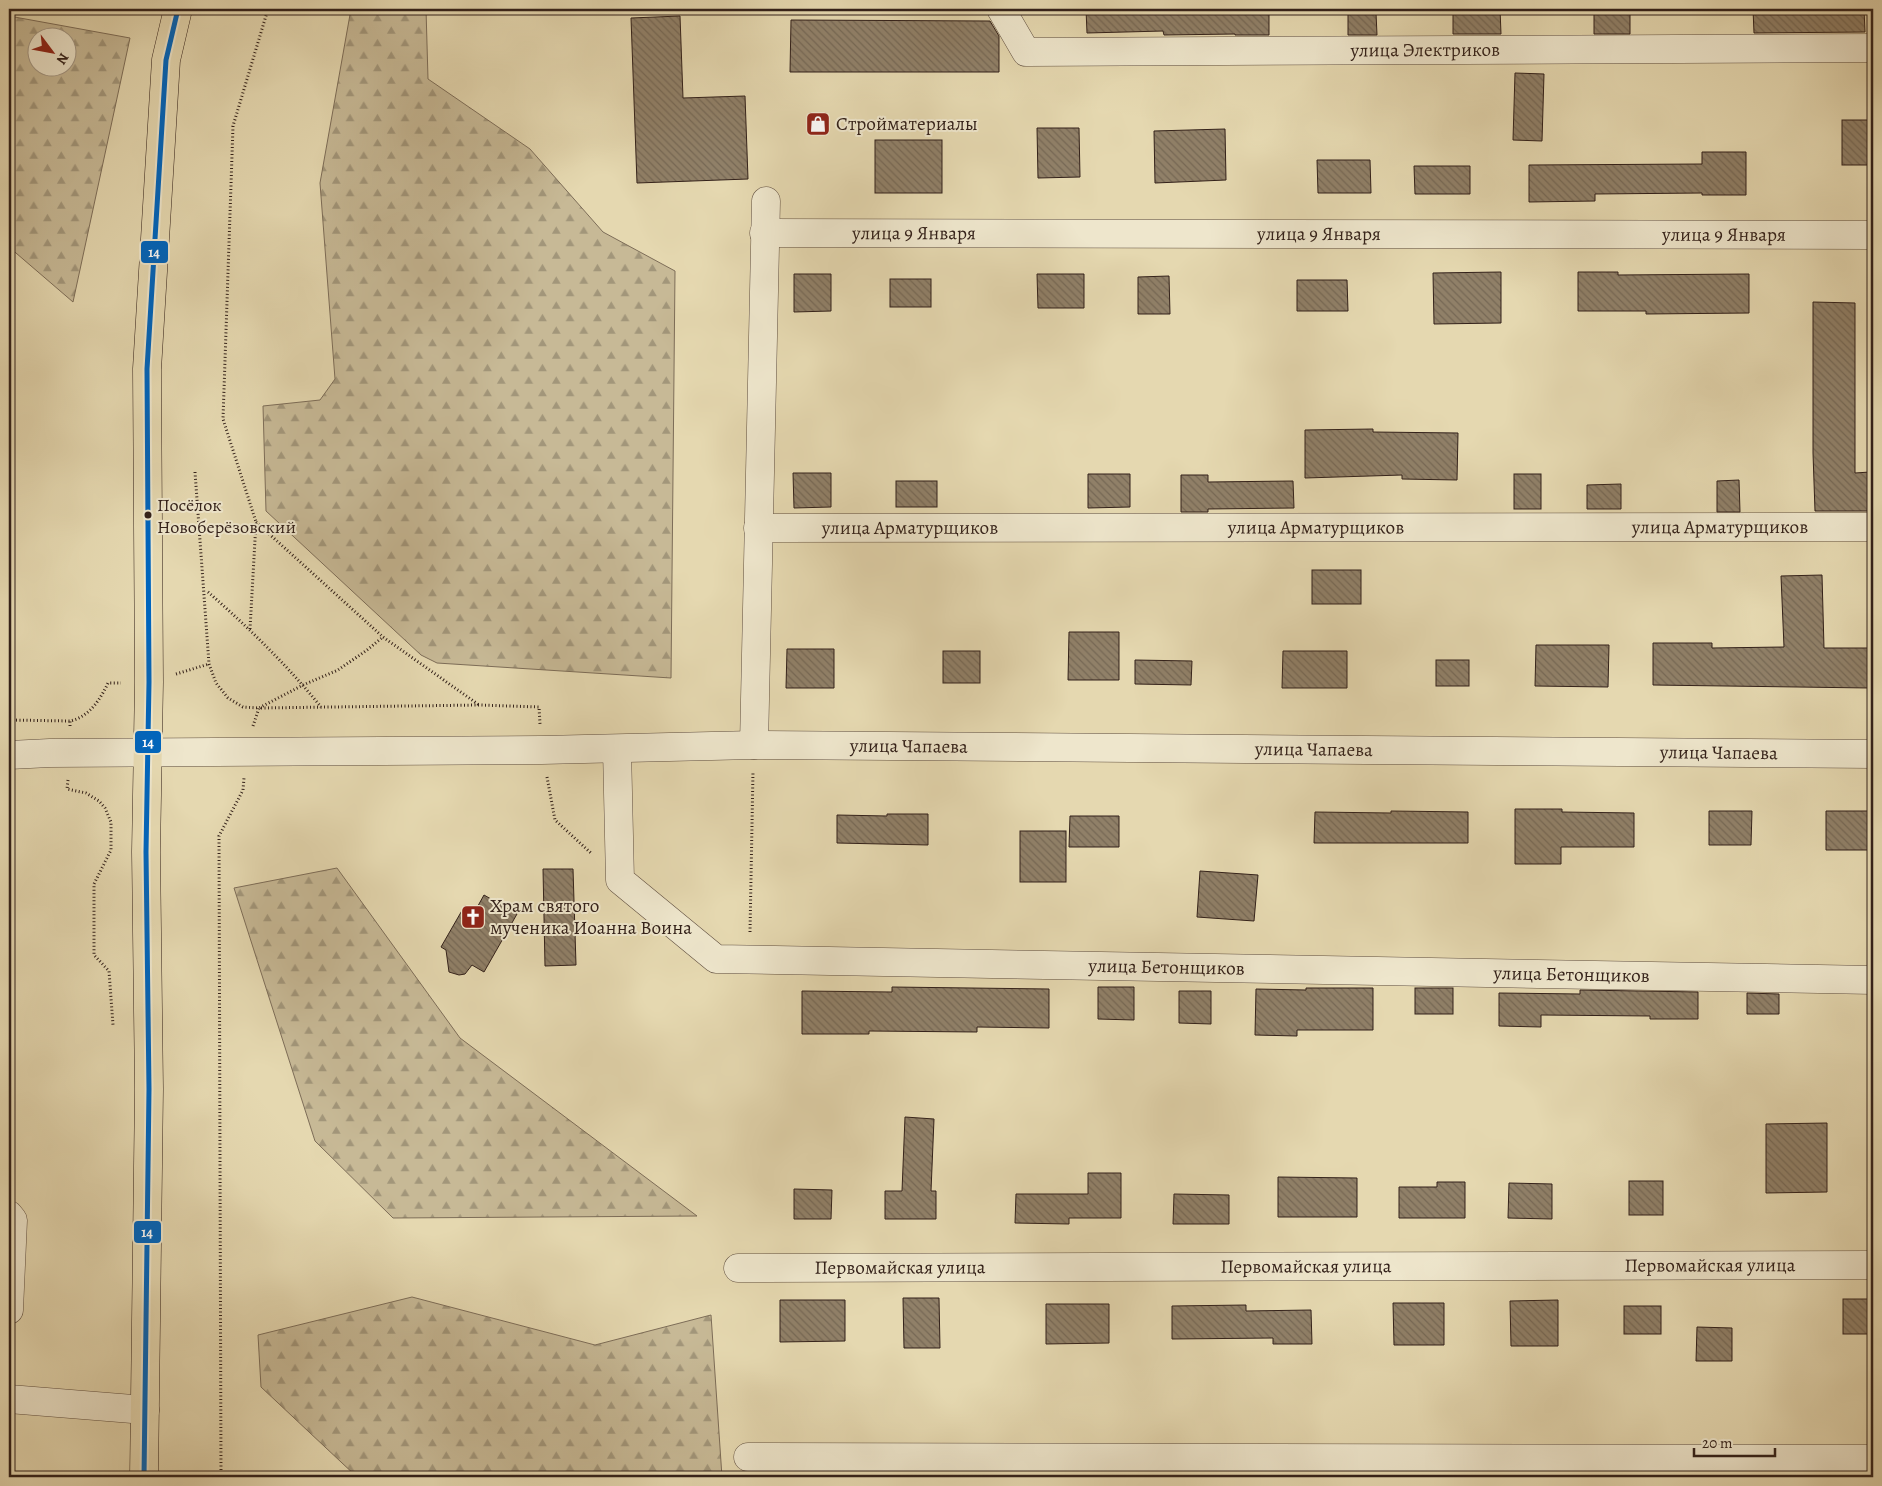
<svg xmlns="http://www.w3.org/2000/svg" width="1882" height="1486" font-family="Alegreya,serif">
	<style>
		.forest { fill: url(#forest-firs); stroke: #7d6d58; fill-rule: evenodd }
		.building { fill: url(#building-back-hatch); stroke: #33211a }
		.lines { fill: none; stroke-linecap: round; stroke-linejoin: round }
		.minor-casing { stroke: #604f40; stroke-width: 29 }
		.major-casing { stroke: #33211a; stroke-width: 29 }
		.path { stroke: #33211a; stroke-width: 3; stroke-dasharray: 1 2.5; stroke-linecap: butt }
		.minor { stroke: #eee6cc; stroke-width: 28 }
		.major { stroke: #e5d8b0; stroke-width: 28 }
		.bus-1-casing { stroke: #eee6cc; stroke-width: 9 }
		.bus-1 { stroke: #0065bd; stroke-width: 5 }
		.bus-dot { fill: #33211a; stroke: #eee6cc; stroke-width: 2 }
		.labels { text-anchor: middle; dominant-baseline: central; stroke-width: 4; stroke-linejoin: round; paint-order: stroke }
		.bus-label { font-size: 18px; fill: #33211a; stroke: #eee6cc; text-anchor: start }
		.street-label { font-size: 19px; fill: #33211a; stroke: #eee6cc }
		.poi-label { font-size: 19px; fill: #33211a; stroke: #eee6cc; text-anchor: start }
		.line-badge { stroke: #eee6cc; stroke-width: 2 }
		.badge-label { font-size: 14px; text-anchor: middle; font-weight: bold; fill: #fff }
	</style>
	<defs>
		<pattern id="forest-firs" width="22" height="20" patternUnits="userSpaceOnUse" patternTransform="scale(1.25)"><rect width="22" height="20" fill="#c7b996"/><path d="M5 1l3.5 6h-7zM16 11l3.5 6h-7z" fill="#a2967a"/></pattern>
		<pattern id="building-back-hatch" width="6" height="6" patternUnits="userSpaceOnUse" patternTransform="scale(1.25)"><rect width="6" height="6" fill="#908068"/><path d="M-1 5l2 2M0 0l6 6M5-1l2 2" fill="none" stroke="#766855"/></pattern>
	</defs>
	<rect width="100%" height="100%" fill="#e5d8b0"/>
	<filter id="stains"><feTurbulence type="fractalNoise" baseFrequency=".004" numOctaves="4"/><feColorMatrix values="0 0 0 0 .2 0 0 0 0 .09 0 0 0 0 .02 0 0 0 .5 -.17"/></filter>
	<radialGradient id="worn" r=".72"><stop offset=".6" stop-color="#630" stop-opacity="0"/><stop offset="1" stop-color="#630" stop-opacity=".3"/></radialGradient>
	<g class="forest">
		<path d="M351 9H426L428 79 530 149 603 232 675 271 671 678 437 663 421 655 266 511 263 406 320 400 335 379 320 183Z"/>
		<path d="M9 16 130 38 73 302 9 247ZM38 38H68V68H38Z"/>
		<path d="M337 868 460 1038 697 1216 393 1218 315 1141 234 888Z"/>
		<path d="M412 1297 595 1345 711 1315 722 1477H357L261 1387 258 1335Z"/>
	</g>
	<g class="building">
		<path d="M1086 9H1269V35H1235V34L1164 35 1163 31 1087 33Z"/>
		<path d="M1453 9H1500L1501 34H1453Z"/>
		<path d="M1753 9H1864L1865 32 1754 33Z"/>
		<path d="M1376 13 1377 35H1348V14Z"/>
		<path d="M1630 13V34H1594V14Z"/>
		<path d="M680 16 683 98 745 96 748 179 637 183 631 18Z"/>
		<path d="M791 20 990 21 999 36V72H790Z"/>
		<path d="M1515 73 1544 74 1542 141 1513 140Z"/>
		<rect x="1842" y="120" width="31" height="45"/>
		<path d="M1037 128H1079L1080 177 1038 178Z"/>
		<path d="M1225 129 1226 180 1155 183 1154 131Z"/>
		<rect x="875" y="140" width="67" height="53"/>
		<path d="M1702 152H1746V195H1702V193L1595 194V201L1529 202V165L1702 164Z"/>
		<path d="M1317 160H1370L1371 193H1318Z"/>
		<path d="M1414 166H1470V194H1415Z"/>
		<path d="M1501 272V323L1434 324 1433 273Z"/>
		<path d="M1578 272H1618V275L1749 274V313L1646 314V311H1578Z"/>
		<path d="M794 274H831V311L794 312Z"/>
		<path d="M1037 274H1084V308H1038Z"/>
		<path d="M1169 276 1170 314H1138V277Z"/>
		<rect x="890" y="279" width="41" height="28"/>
		<path d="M1297 280H1347L1348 311H1297Z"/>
		<path d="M1813 302 1855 303V473L1870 472 1871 511H1815L1813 453Z"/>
		<path d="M1373 429V432L1458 433 1457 480 1402 479V475L1305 478V430Z"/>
		<path d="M793 473H831V507L794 508Z"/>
		<path d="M1088 474H1130V507L1088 508Z"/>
		<rect x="1514" y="474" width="27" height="35"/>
		<path d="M1181 475H1208V482L1293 481 1294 508 1208 509V512H1181Z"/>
		<path d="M1739 480 1740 512H1717V481Z"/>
		<rect x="896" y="481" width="41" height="26"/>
		<path d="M1621 484V509H1587V485Z"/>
		<rect x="1312" y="570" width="49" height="34"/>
		<path d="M1822 575 1824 648H1870L1869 688 1653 685V643H1712V648L1784 647 1781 576Z"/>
		<path d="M1069 632H1119V680H1068Z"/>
		<path d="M1536 645H1609L1608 687 1535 686Z"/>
		<path d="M787 649H834V688H786Z"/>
		<rect x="943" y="651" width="37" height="32"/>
		<path d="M1283 651H1347V688H1282Z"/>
		<path d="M1135 660 1192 661 1191 685 1135 684Z"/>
		<rect x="1436" y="660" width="33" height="26"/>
		<path d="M1515 809H1562V812L1634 813V847H1561V864H1515Z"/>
		<path d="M1391 811 1468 812V843H1314L1315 812 1391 813Z"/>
		<path d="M1709 811H1752L1751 845H1709Z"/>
		<path d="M1826 811H1869L1868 850H1826Z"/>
		<path d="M887 814H928V845L837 843V815L887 816Z"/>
		<path d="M1070 816H1119V847H1069Z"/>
		<rect x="1020" y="831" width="46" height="51"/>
		<path d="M543 869H573L576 965 545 966Z"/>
		<path d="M1200 871 1258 875 1254 921 1197 917Z"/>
		<path d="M484 895 517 914 484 972 472 965 465 974 459 975 449 972 446 950 441 947 464 907 474 913Z"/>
		<path d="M892 987 1049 989V1028L977 1027V1032L869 1031V1034H802V991L892 992Z"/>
		<path d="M1098 987H1134V1020L1098 1019Z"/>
		<path d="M1306 988H1373V1030H1297V1036L1255 1035 1256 989 1306 990Z"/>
		<rect x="1415" y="988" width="38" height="26"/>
		<path d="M1580 990 1698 992V1019H1650V1016L1541 1015V1027L1499 1026V993L1580 994Z"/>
		<path d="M1179 991H1211V1024L1179 1023Z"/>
		<path d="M1747 993 1779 994V1014H1747Z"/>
		<path d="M905 1117 934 1119 931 1191H936V1219H885V1191H902Z"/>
		<path d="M1827 1123V1192L1766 1193V1124Z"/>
		<path d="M1088 1173H1121V1218H1069V1224L1015 1223 1016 1194H1088Z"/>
		<path d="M1278 1177 1357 1178V1217H1278Z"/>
		<rect x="1629" y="1181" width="34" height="34"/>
		<path d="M1437 1182H1465V1218H1399V1187H1437Z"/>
		<path d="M1509 1183 1552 1184V1219L1508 1218Z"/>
		<path d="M794 1189 832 1190 831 1219H794Z"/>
		<path d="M1174 1194 1229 1195V1224H1173Z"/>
		<path d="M903 1298H939L940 1348H904Z"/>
		<rect x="1843" y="1299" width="27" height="35"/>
		<path d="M780 1300H845V1341L780 1342Z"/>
		<path d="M1558 1300V1346H1511L1510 1301Z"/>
		<path d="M1393 1303H1444V1345H1394Z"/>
		<path d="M1046 1304H1109V1343L1046 1344Z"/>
		<path d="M1246 1305V1311L1311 1310 1312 1344H1273V1338L1172 1339V1306Z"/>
		<rect x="1624" y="1306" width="37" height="28"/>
		<path d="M1697 1327 1732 1328V1361H1696Z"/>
	</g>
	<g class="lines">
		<defs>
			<g id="minor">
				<path id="s1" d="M1001 9 1026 52 1873 48"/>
				<path id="s2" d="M764 233 1873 235"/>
				<path id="s3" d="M758 528 1873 527"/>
				<path d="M754 745 766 201"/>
				<path id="s4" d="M617 749 620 880 716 959 1873 980"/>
				<path id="s5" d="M9 755 50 753 542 750 754 745 1873 754"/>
				<path d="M9 1215 13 1220 9 1310"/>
				<path id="s6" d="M738 1268 1873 1265"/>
				<path d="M9 1399 145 1410"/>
				<path d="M748 1457 1873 1459"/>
			</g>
			<path id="major" d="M144 1477 149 1089 146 852 149 682 147 369 166 60 178 9"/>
		</defs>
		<use href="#minor" class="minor-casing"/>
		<use href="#major" class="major-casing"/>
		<g class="path">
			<path d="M195 472 209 664 216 683 228 698 243 707 259 708 303 685 338 670 367 650 383 637"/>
			<path d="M256 522 383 637 479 705"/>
			<path d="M208 592C249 628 287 665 321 707"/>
			<path d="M250 629 256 522 223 419 233 126 268 9"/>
			<path d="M176 674 209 664"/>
			<path d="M9 720 70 721"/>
			<path d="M70 726V721C89 717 100 700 108 683H121"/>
			<path d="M253 726 259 708 480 705 539 707 540 724"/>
			<path d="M547 777 555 820 592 854"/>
			<path d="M68 780 67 789 86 793 99 801 105 808 111 822V850L94 884V955L109 971 113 1025"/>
			<path d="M750 932 753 771"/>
			<path d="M221 1477 219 836 243 790 244 778"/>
		</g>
		<use href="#minor" class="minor"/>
		<use href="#major" class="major"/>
		<defs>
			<path id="bus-1" d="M144 1477 149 1089 146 852 149 682 147 369 166 60 178 9"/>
		</defs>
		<use href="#bus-1" class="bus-1-casing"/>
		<use href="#bus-1" class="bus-1"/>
	</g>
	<defs>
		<symbol id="shop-square" viewBox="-11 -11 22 22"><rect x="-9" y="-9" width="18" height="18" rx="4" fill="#8f2418" stroke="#eee6cc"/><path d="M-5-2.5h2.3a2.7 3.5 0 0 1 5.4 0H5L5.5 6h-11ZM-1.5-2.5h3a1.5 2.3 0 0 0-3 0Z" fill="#fff"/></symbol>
		<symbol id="church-square" viewBox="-11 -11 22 22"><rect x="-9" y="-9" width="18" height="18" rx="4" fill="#8f2418" stroke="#eee6cc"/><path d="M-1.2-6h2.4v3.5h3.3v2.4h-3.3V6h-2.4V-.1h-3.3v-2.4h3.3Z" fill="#fff"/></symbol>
	</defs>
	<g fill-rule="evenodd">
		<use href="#shop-square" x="804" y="110" width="28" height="28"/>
		<use href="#church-square" x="459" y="903" width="28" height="28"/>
	</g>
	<circle class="bus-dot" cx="148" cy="515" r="4.5"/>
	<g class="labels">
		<g class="bus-label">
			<text x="157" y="505">Посёлок<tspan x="157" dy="22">Новоберёзовский</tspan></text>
		</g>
		<g class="street-label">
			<text stroke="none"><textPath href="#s1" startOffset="449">улица Электриков</textPath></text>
			<text stroke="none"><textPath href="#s2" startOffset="150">улица 9 Января</textPath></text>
			<text stroke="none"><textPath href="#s2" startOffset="555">улица 9 Января</textPath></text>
			<text stroke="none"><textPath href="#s2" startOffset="960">улица 9 Января</textPath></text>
			<text stroke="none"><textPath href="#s3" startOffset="962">улица Арматурщиков</textPath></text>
			<text stroke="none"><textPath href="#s3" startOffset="152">улица Арматурщиков</textPath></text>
			<text stroke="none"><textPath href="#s3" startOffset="558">улица Арматурщиков</textPath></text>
			<text stroke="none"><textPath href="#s5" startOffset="900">улица Чапаева</textPath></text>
			<text stroke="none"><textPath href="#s5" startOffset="1305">улица Чапаева</textPath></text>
			<text stroke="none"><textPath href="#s5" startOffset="1710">улица Чапаева</textPath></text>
			<text stroke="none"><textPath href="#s4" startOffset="706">улица Бетонщиков</textPath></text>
			<text stroke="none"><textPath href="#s4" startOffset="1111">улица Бетонщиков</textPath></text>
			<text stroke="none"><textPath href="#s6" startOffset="972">Первомайская улица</textPath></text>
			<text stroke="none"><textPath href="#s6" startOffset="568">Первомайская улица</textPath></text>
			<text stroke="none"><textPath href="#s6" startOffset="162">Первомайская улица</textPath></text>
		</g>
		<g class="poi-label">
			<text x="836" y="124">Стройматериалы</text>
			<text x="490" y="906">Храм святого<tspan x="490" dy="22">мученика Иоанна Воина</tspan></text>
		</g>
	</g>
	<g class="line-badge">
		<rect x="140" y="240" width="29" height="24" rx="5" fill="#0065bd"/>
		<rect x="134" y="730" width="28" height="24" rx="5" fill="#0065bd"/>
		<rect x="133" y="1220" width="29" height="24" rx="5" fill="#0065bd"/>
	</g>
	<g class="badge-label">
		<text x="154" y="257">14</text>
		<text x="148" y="747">14</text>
		<text x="147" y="1237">14</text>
	</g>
	<rect width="1882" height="1486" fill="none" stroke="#e5d8b0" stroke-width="30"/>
	<rect x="10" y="10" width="1862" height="1466" fill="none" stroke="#33211a" stroke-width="2.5"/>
	<rect x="15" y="15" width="1852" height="1456" fill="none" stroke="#33211a"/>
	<g transform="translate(52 52) rotate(122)"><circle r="24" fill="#eee6cc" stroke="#a39785"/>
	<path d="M0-4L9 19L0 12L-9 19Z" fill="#8f2418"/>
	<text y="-8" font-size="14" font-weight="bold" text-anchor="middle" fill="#33211a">N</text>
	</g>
	<path d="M1694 1448v8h81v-8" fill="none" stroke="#33211a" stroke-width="2.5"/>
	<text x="1702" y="1448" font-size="15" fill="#33211a" stroke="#eee6cc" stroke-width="4" paint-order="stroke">20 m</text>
	<rect width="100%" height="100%" filter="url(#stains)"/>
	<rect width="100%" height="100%" fill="url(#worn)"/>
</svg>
